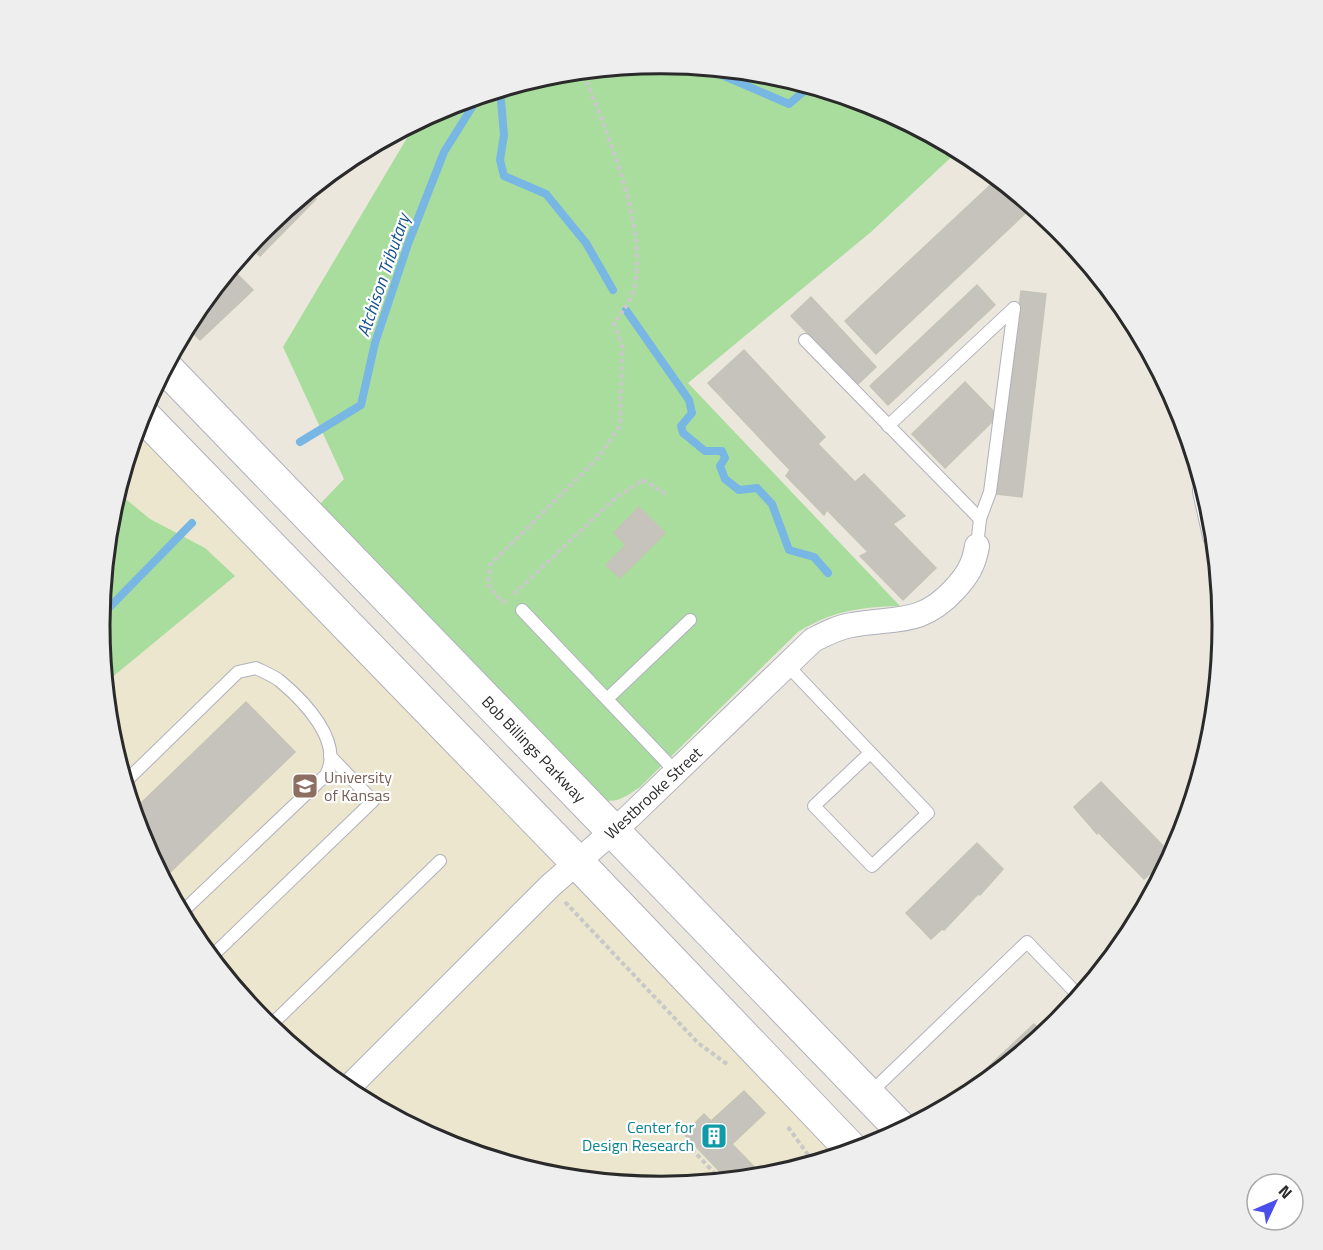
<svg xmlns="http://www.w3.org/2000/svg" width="1323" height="1250" font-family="'Titillium Web',sans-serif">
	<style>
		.education { fill: #ebe6cd }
		.green { fill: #a9dd9e }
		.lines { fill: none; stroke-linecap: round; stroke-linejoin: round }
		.stream { stroke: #78b6e4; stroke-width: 8 }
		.building { fill: #c6c3bc; stroke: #c6c3b7; stroke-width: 1.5 }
		.service-casing { stroke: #b0b1bc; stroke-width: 14 }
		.minor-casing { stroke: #b0b1bc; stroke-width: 26 }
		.secondary-casing { stroke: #b0b1bc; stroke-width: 35 }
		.path { stroke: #c8c8c8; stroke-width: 4; stroke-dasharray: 4.5 3; stroke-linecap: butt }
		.service { stroke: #fff; stroke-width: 12 }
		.minor { stroke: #fff; stroke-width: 24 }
		.secondary { stroke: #fff; stroke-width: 33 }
		.labels { text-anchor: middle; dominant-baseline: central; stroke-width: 4.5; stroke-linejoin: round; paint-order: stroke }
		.street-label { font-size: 16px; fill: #2a2a2a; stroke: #fff }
		.education-label { font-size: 16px; fill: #785e54; stroke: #fff; text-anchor: start }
		.culture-label { font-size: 16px; fill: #0d838f; stroke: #fff; text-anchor: end }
		.water-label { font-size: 18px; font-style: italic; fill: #18538f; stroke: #fff }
		.rim { fill: none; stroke: #2a2a2a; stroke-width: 3 }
	</style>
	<rect width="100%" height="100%" fill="#ebe7dd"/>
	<path class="education" d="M136 431 535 838 837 1156 771 1176 661 1187 552 1176 443 1142 349 1092 264 1022 194 937 142 840 110 734 100 625 110 515Z"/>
	<g class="green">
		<path d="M661 63 771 74 877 106 959 150 871 232 688 383 900 606C860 607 832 611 798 632L640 787C628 795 616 805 602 799L319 505 344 479 283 347 417 121 447 106 552 74Z"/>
		<path d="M117 492 150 519 205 548 235 576 105 683C99 620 99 553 117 492Z"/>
	</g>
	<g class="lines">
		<g class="stream">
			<path d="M703 67 789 104 810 86"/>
			<path d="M500 89 504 135 500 160 504 176 546 194 586 243 613 290"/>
			<path d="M626 310 689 400 692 413 681 426 683 433 705 451H722L725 458 720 466 725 479 739 490 757 488 772 504 789 550 814 557 828 573"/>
			<path d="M300 442 361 405 375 343 408 244 444 152 479 96"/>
			<path d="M100 617 192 523"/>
		</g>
	</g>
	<g class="building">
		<path d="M998 178 1033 206 876 354 845 321Z"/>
		<path d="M308 191 316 199 260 256 249 246 264 227Z"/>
		<path d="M231 268 253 290 200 340 187 327 194 312Z"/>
		<path d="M977 285 995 305 888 405 870 386Z"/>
		<path d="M1021 291 1046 294 1022 497 997 494Z"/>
		<path d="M811 297 876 367 857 385 791 316Z"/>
		<path d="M744 350 825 437 818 444 855 482 864 474 905 516 893 524 936 568 903 600 860 556 868 552 827 510 824 515 786 476 790 470 708 383Z"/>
		<path d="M965 382 998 416 945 468 912 434Z"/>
		<path d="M639 507 665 533 620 578 606 565 626 545 614 533Z"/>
		<path d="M246 702 295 752 163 879 142 840 133 811Z"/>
		<path d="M1101 782 1171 854 1144 879 1098 832 1097 834 1074 807Z"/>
		<path d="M977 843 1003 869 980 895 978 894 944 930 942 929 931 939 906 913Z"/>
		<path d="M1034 1024 1044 1034 966 1097 963 1094 974 1084 972 1082Z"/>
		<path d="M744 1091 765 1113 732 1144 764 1177 728 1180 684 1134 704 1114 711 1121Z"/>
	</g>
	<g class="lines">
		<defs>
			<g id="service">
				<path d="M805 340 980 519"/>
				<path d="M888 426 1014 308"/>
				<path d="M977 546 980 519 990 492 1014 308"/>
				<path d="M522 610 676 772"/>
				<path d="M787 665 928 813 872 866 814 806 870 753"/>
				<path d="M607 699 690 620"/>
				<path d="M125 782 238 672 256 668C264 672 274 676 280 681 304 701 344 742 326 775L181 913"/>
				<path d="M211 957 373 801 330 756"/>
				<path d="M269 1027 440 861"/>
				<path d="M869 1094 1027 942 1080 997"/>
			</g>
			<g id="minor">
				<path d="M1205 491 1215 536"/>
				<path d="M346 1090 550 886 629 817 813 640C825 634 838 627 852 625 895 617 921 626 954 590 967 576 974 565 977 546"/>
			</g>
			<g id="secondary">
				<path d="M165 367 902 1130"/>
				<path d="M141 413 577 862 853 1151"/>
			</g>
		</defs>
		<use href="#service" class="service-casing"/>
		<use href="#minor" class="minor-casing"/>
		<use href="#secondary" class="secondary-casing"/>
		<g class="path">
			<path d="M514 594 614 499 643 480 666 494"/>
			<path d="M506 600 503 602 488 585 490 565 597 459 620 426 622 346 614 323C620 314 630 303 633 292 651 233 605 126 582 71"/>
			<path d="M565 902 698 1043 727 1064"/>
			<path d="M788 1127 814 1163"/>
			<path d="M689 1139 685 1142 722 1181"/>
		</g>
		<use href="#service" class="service"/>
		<use href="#minor" class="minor"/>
		<use href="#secondary" class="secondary"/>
	</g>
	<defs>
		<symbol id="university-square" viewBox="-11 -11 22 22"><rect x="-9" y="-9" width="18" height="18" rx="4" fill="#8d6e63" stroke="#fff"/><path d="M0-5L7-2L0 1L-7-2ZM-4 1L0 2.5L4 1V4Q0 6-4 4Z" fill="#fff"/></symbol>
		<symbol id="building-square" viewBox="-11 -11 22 22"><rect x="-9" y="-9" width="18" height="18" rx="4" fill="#0f9aa8" stroke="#fff"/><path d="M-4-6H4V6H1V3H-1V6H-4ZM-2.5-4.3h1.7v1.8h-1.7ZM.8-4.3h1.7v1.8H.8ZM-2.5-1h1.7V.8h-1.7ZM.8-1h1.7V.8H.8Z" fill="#fff"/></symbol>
	</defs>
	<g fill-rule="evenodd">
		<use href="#university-square" x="290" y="771" width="30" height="30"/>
		<use href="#building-square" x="699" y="1121" width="30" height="30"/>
	</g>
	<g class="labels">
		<g class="street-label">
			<text transform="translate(534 749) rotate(46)">Bob Billings Parkway</text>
			<text transform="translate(653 793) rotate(-43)">Westbrooke Street</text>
		</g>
		<g class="education-label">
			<text x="324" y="777">University<tspan x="324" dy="18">of Kansas</tspan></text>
		</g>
		<g class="culture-label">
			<text x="694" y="1127">Center for<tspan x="694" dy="18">Design Research</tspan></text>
		</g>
		<g class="water-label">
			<text transform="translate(383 275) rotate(-71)">Atchison Tributary</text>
		</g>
	</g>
	<path d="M0 0H1323V1250H0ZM110 625a551 551 0 1 1 1102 0a551 551 0 1 1-1102 0Z" fill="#eee" fill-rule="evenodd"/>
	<path class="rim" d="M110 625a551 551 0 1 1 1102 0a551 551 0 1 1-1102 0Z"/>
	<g transform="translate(1275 1202) rotate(46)"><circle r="28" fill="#ffffff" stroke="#aaaaaa" stroke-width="1.5"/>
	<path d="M0-4.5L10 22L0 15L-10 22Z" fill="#4a4eeb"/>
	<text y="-9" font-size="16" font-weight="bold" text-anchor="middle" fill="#2a2a2a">N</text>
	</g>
</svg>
